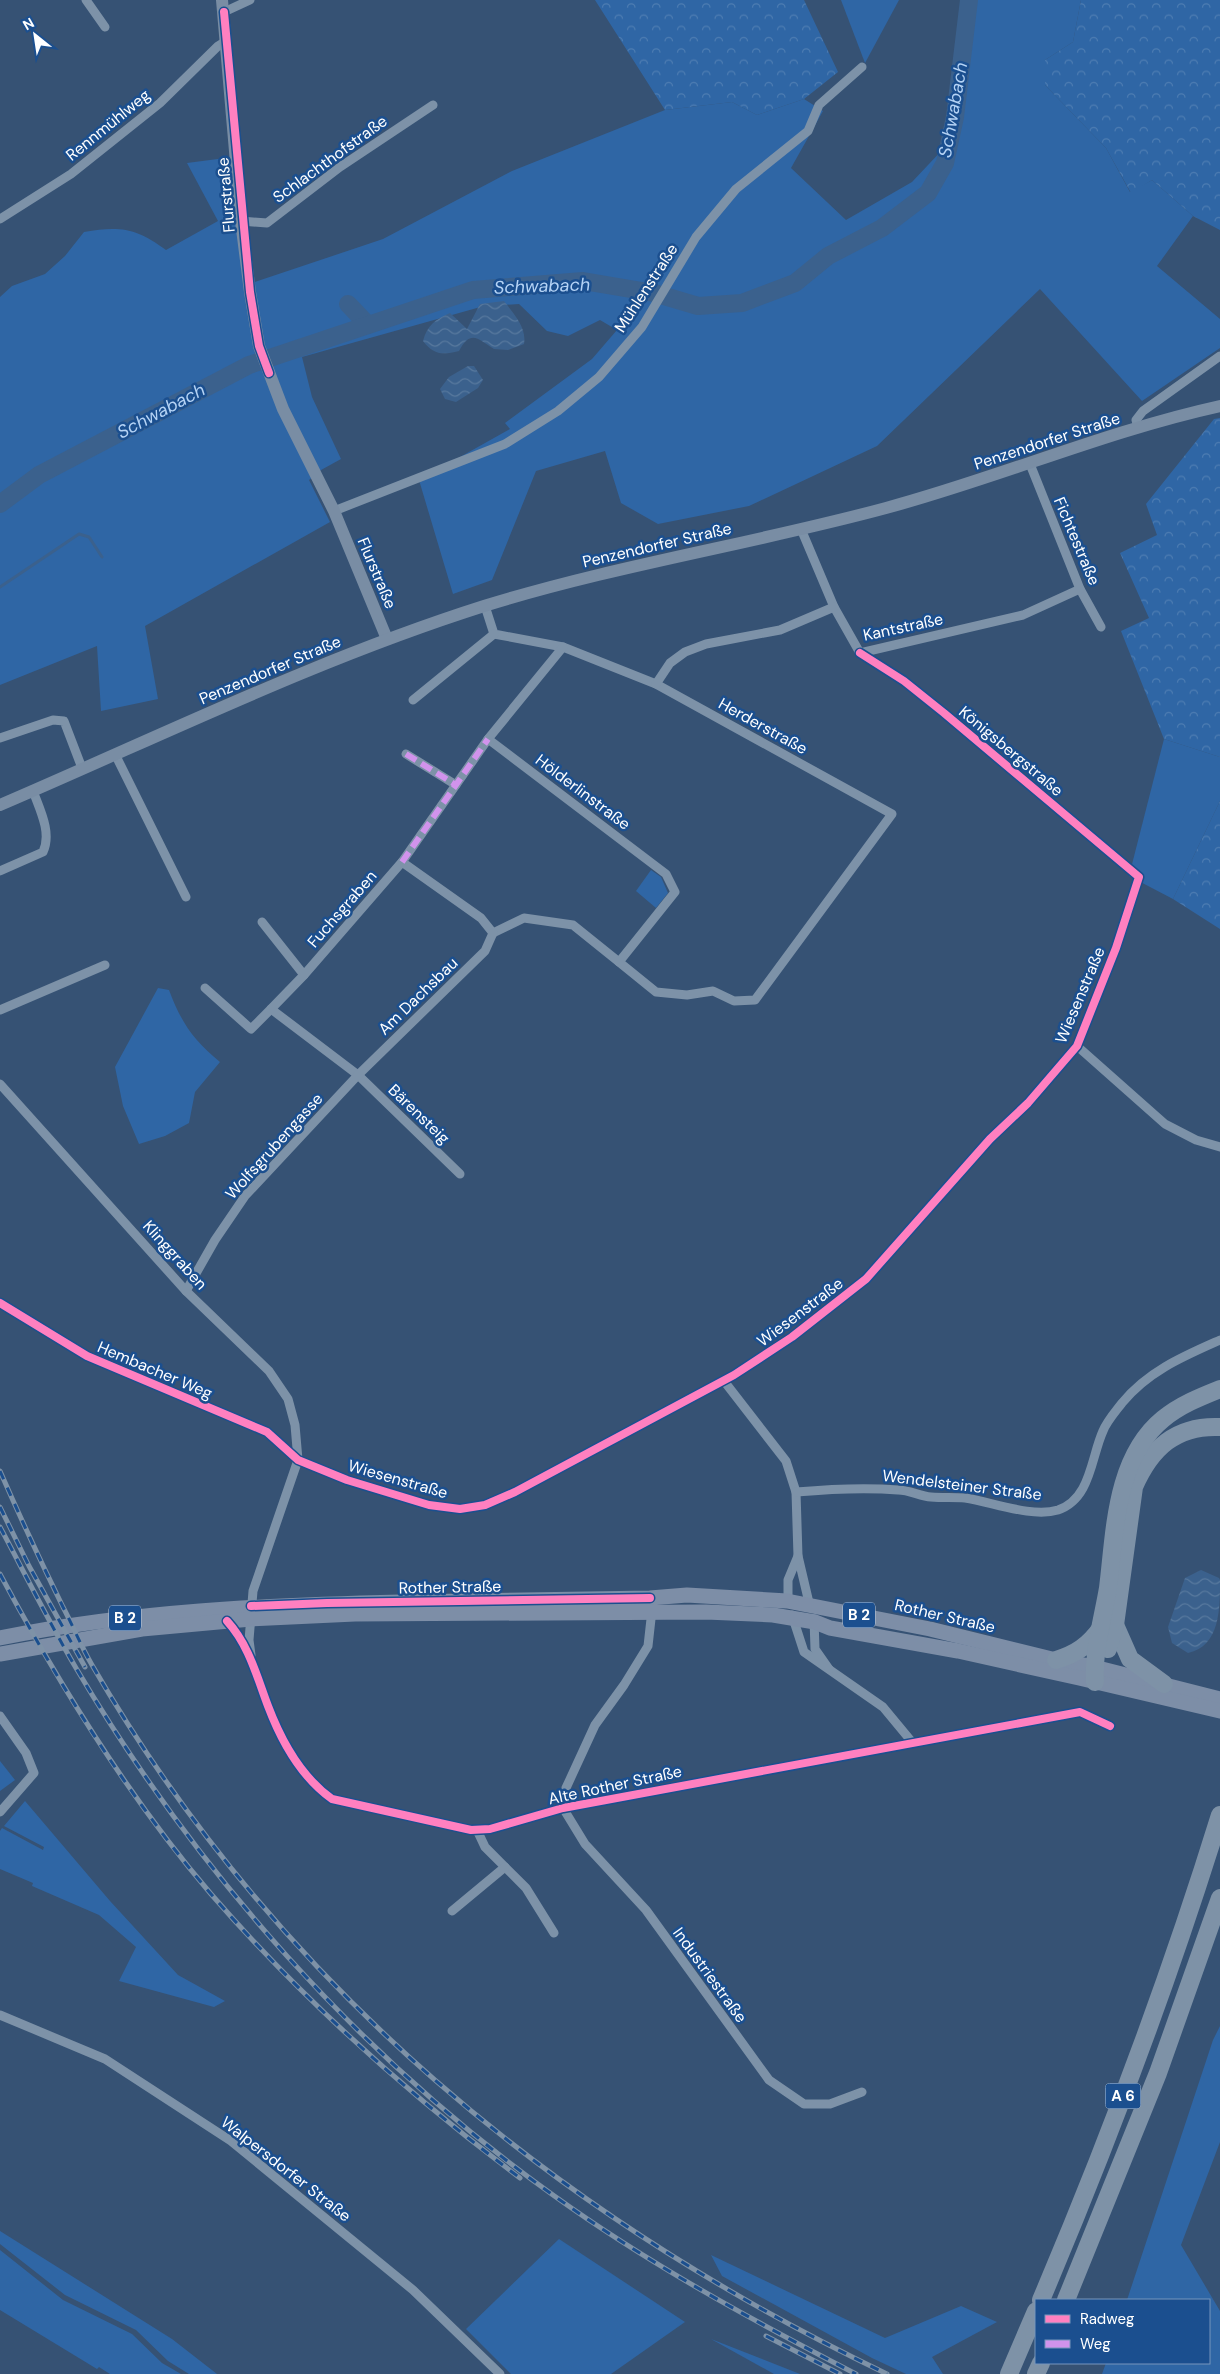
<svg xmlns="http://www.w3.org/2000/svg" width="1220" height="2374" font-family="'DM Sans',sans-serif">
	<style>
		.green { fill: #2f66a5 }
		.forest { fill: url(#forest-crowns) }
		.water { fill: url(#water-waves) }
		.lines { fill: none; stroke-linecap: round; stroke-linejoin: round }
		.stream { stroke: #3b618d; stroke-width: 3 }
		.river { stroke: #3b618d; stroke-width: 18 }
		.street { stroke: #7d92a8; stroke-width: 9 }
		.secondary { stroke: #798da4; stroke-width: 12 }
		.primary { stroke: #7d8ea7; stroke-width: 15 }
		.highway { stroke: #7e92a7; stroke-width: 18 }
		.rail-casing { stroke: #7e92a7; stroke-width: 5 }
		.rail { stroke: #1b4f8f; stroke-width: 3; stroke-dasharray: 9; stroke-linecap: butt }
		.quiet { stroke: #d193ec; stroke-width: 6; stroke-dasharray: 12 6; stroke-linecap: butt }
		.cycleway-casing { stroke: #1b4f8f; stroke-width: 11 }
		.cycleway { stroke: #ff80c0; stroke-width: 8 }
		.labels { text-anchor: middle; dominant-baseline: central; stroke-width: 5; stroke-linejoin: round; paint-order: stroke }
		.shield { fill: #1b4f8f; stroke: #bbcadd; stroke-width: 1 }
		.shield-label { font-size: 15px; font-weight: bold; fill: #fff }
		.street-label { font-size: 16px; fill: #fff; stroke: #1b4f8f }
		.water-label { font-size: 18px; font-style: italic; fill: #b5d3f5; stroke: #1b4f8f }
	</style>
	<defs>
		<pattern id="forest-crowns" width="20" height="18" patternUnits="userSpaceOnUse" patternTransform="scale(1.25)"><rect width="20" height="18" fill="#2f66a5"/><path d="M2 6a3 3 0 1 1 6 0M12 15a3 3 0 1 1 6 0" fill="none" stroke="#4e7db2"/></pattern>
		<pattern id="water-waves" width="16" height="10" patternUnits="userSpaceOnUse" patternTransform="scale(1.25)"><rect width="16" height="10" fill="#3b618d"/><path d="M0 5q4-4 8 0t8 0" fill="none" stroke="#58799e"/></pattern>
	</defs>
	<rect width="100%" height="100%" fill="#365274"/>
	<g class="green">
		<path d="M841 0H899L865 63Z"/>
		<path d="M963 0H1081L1073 42 1045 60V85L1106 148 1130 192 1152 180 1193 216 1157 266 1220 319V348L1142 401 1040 289 877 446 749 506 658 524 621 503 605 451 536 471 492 580 453 594 419 480 510 429 505 423 592 359 617 330 600 320 568 336 547 331 519 304 484 306 302 357 312 397 341 459 321 470 309 480 330 522 145 626 158 699 101 711 97 646 0 685V297L12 286 45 274 65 256 84 232C120 226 136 228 166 250L218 221 187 163 233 157 246 285 383 239 512 171 665 110 732 102 757 115 804 99 823 111 791 168 846 220 912 182 945 147Z"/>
		<path d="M1164 739 1220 757V801L1173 899 1129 876Z"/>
		<path d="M651 870 661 877 668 893 656 908 636 891Z"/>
		<path d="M158 988 169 990C181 1022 193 1040 220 1062L195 1092 189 1123 165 1136 139 1144 123 1106 115 1067Z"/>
		<path d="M0 1761 15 1780 0 1791Z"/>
		<path d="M25 1801 110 1901 178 1975 225 2001 214 2007 119 1981 136 1947 99 1915 32 1886 33 1883 0 1869V1831L2 1828 43 1850 44 1847 4 1826Z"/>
		<path d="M1220 2026V2142L1181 2245 1220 2311V2374H1102L1106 2363H1209V2300H1127L1213 2040Z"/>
		<path d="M0 2231 172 2339 217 2374H189L168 2361 136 2330 65 2295 0 2244Z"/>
		<path d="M559 2239 685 2322 611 2374H511L466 2329Z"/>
		<path d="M0 2250 63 2300 132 2334 162 2363 181 2374H110L99 2367 97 2369 0 2310Z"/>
		<path d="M711 2255 885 2338 961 2306 997 2322 932 2357 943 2374H906L872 2358 722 2276Z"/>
		<path d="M711 2339 800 2374H774Z"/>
	</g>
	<g class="forest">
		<path d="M595 0H804L838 72 804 99 757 115 732 102 665 110Z"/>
		<path d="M1081 0H1220V230L1193 216 1152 180 1131 193 1106 148 1045 85V60L1073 42Z"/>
		<path d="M1220 418V757L1164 739 1121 631 1149 618 1120 553 1157 535 1146 504 1214 419Z"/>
		<path d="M1220 801V929L1173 899Z"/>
	</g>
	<g class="water">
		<path d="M504 301C513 313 527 327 524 344L508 350 494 349C479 340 471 328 459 351 442 355 434 355 423 341 427 325 436 319 450 313L467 329 480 304Z"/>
		<path d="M468 366H474L483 380 478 388 456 402 445 399 440 389 449 377Z"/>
		<path d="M1201 1570 1219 1578 1220 1580C1220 1609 1220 1646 1188 1653L1172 1643 1168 1627 1185 1578Z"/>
	</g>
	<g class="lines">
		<path class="stream" d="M0 587 79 534 89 537 102 557"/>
		<g class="river">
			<path d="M348 304 368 325"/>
			<path d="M0 504 39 475 249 365 473 290 583 281 654 293 698 306 742 303 795 283 828 256 882 228 928 193 945 163 955 117 969 0"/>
		</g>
		<g class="street">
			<path d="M86 0 105 27"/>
			<path d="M224 12 250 0"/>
			<path d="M0 219 71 174 160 103 218 46 226 41"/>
			<path d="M241 221 267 223 340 167 433 105"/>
			<path d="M1138 428 1136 420 1143 411 1220 356"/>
			<path d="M1030 464 1080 589 1101 627"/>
			<path d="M334 511 505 444 558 411 599 377 642 327 696 237 736 189 808 131 819 105 862 67"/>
			<path d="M801 529 834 607 860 653 1023 615 1080 589"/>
			<path d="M485 606 494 634 563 647 656 684 892 814 755 1000 734 1001 713 991 687 995 656 992 619 962"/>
			<path d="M656 684 670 663 685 652 706 644 780 630 834 607"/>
			<path d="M413 700 494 634"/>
			<path d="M0 738 53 720 64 721 82 768"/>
			<path d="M115 754 186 897"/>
			<path d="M406 754 456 785"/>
			<path d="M402 862 488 739"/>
			<path d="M0 871 43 852C52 833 40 810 33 791"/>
			<path d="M262 922 304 975"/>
			<path d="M493 933 524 918 573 925 619 962 675 892 666 874 488 739 563 647"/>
			<path d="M205 988 251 1029 271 1009"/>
			<path d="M0 1010 105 965"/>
			<path d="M1077 1046 1165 1124 1196 1140 1220 1147"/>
			<path d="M0 1084 186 1291 269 1371 288 1399 295 1425 298 1460 253 1591 249 1640 251 1655"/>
			<path d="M460 1174 358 1075 271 1009 304 975 402 862 481 918 493 933"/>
			<path d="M186 1291 215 1240 245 1196 358 1075 485 951 493 933"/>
			<path d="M0 1303 87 1356 267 1432 298 1460 347 1480 429 1505 460 1509 485 1505 515 1492 734 1375 792 1337 866 1279 990 1139 1028 1103 1077 1046 1116 948 1139 877 944 713 904 681 860 653"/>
			<path d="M724 1381 786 1461 796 1492 798 1556 810 1607"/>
			<path d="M796 1492C830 1489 864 1487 898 1490 909 1490 920 1496 931 1497 943 1498 954 1497 965 1498 992 1502 1032 1518 1058 1510 1091 1499 1091 1457 1103 1431 1107 1421 1116 1411 1122 1403 1148 1371 1184 1356 1220 1340"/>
			<path d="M788 1603V1580L798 1556"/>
			<path d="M652 1610 648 1646 624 1685 595 1725 566 1788 563 1808 585 1844 646 1910 769 2080 804 2104H830L862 2092"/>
			<path d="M792 1615 804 1652 883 1707 912 1742"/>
			<path d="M814 1619 815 1649 829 1669"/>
			<path d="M227 1621C249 1645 257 1677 268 1706 282 1743 301 1777 332 1799L471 1830 490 1829 563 1808 1080 1712 1110 1726"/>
			<path d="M0 1716 26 1753 34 1773 0 1812"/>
			<path d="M477 1830 485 1847 526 1888 554 1933"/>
			<path d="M452 1911 505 1867"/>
			<path d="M0 2015 105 2059 231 2141 413 2290 500 2374"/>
		</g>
		<g class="secondary">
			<path d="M222 0 241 221 250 292 259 346 283 409 334 511 387 639"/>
			<path d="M0 805C161 736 317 659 484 606 616 565 753 544 886 508 998 478 1106 431 1220 406"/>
		</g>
		<g class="primary">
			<path d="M0 1638C132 1611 267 1605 401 1602 484 1600 567 1599 650 1598L687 1595 787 1601 930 1629 1056 1660 1094 1667 1220 1699"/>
			<path d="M0 1654 142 1629 251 1619 355 1614 706 1612 773 1615 815 1622 830 1628 958 1651 1079 1678 1220 1711"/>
		</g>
		<g class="highway">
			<path d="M1115 1625 1130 1659 1164 1684"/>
			<path d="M1108 1649 1115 1625 1134 1487C1151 1448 1176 1425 1220 1427"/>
			<path d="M1056 1660C1076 1654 1089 1645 1101 1628"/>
			<path d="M1095 1682C1093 1651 1103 1618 1108 1588 1115 1532 1115 1458 1163 1419 1180 1405 1200 1397 1220 1389"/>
			<path d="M1041 2300C1108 2142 1169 1980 1220 1815"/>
			<path d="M1066 2300 1158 2073 1220 1898"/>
			<path d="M1009 2374 1036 2311"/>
			<path d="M1036 2374 1041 2363"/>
		</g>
		<defs>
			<g id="rail">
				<path d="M0 1471C20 1517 41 1562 63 1607 73 1626 81 1646 92 1665 277 1985 556 2215 887 2374"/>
				<path d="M0 1507 29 1566 85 1667"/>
				<path d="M0 1527C25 1574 49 1622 76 1668 197 1873 360 2057 553 2195 649 2264 752 2320 856 2374"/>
				<path d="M0 1574C60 1686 128 1797 211 1894 303 2000 408 2094 520 2178"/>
				<path d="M766 2336 840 2374"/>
			</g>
		</defs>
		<use href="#rail" class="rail-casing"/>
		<use href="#rail" class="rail"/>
		<g class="quiet">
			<path d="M406 754 456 785"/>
			<path d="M402 862 488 739"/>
		</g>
		<defs>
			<g id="cycleway">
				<path d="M224 12 250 292 259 346 269 373"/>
				<path d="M0 1303 87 1356 267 1432 298 1460 347 1480 429 1505 460 1509 485 1505 515 1492 734 1375 792 1337 866 1279 990 1139 1028 1103 1077 1046 1116 948 1139 877 944 713 904 681 860 653"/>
				<path d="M251 1606 327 1603 650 1598"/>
				<path d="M227 1621C249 1645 257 1677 268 1706 282 1743 301 1777 332 1799L471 1830 490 1829 563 1808 1080 1712 1110 1726"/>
			</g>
		</defs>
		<use href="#cycleway" class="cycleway-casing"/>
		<use href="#cycleway" class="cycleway"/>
	</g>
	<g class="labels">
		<g class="shield">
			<rect x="843" y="1602.5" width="32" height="25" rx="4"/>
			<rect x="109" y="1605.5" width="32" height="25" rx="4"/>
			<rect x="1105.5" y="2083.5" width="35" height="25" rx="4"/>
		</g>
		<g class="shield-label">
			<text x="859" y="1615">B 2</text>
			<text x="125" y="1618">B 2</text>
			<text x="1123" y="2096">A 6</text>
		</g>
		<g class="street-label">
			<text transform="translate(108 125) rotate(-39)">Rennmühlweg</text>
			<text transform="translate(330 159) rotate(-36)">Schlachthofstraße</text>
			<text transform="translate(226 195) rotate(-95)">Flurstraße</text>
			<text transform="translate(646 288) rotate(-57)">Mühlenstraße</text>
			<text transform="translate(1047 441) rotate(-18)">Penzendorfer Straße</text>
			<text transform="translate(1077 541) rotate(67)">Fichtestraße</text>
			<text transform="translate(657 545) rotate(-13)">Penzendorfer Straße</text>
			<text transform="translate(377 573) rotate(67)">Flurstraße</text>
			<text transform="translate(903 627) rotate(-12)">Kantstraße</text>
			<text transform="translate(270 670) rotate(-23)">Penzendorfer Straße</text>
			<text transform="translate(763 726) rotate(29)">Herderstraße</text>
			<text transform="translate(1011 751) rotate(40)">Königsbergstraße</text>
			<text transform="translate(583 792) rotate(37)">Hölderlinstraße</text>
			<text transform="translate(342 909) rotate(-49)">Fuchsgraben</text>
			<text transform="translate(1080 995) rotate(-67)">Wiesenstraße</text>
			<text transform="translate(418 996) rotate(-44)">Am Dachsbau</text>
			<text transform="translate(419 1114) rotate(44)">Bärensteig</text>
			<text transform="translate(274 1146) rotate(-48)">Wolfsgrubengasse</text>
			<text transform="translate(175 1255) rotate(48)">Klinggraben</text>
			<text transform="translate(800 1312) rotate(-37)">Wiesenstraße</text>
			<text transform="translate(155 1370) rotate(23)">Hembacher Weg</text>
			<text transform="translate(398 1479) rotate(16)">Wiesenstraße</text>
			<text transform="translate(962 1485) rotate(7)">Wendelsteiner Straße</text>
			<text transform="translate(450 1587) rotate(-1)">Rother Straße</text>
			<text transform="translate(945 1616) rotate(13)">Rother Straße</text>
			<text transform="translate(615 1785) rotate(-12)">Alte Rother Straße</text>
			<text transform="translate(710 1975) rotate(54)">Industriestraße</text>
			<text transform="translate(286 2169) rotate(38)">Walpersdorfer Straße</text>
		</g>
		<g class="water-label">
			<text transform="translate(953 110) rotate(-80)">Schwabach</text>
			<text transform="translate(542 286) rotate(-2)">Schwabach</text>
			<text transform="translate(161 411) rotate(-28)">Schwabach</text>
		</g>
	</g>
	<rect x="1035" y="2299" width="175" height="65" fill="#1b4f8f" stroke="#7695bc"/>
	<rect x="1045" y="2315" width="25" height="8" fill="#ff80c0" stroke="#7695bc"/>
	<text x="1080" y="2324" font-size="15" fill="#ffffff">Radweg</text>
	<rect x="1045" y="2340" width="25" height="8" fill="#d193ec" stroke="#7695bc"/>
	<text x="1080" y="2349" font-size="15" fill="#ffffff">Weg</text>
	<g transform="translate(35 35) rotate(330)" stroke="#1b4f8f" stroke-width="4" paint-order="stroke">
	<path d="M0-4L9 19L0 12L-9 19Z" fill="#ffffff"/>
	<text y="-8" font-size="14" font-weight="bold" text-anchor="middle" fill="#ffffff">N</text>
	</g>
</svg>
